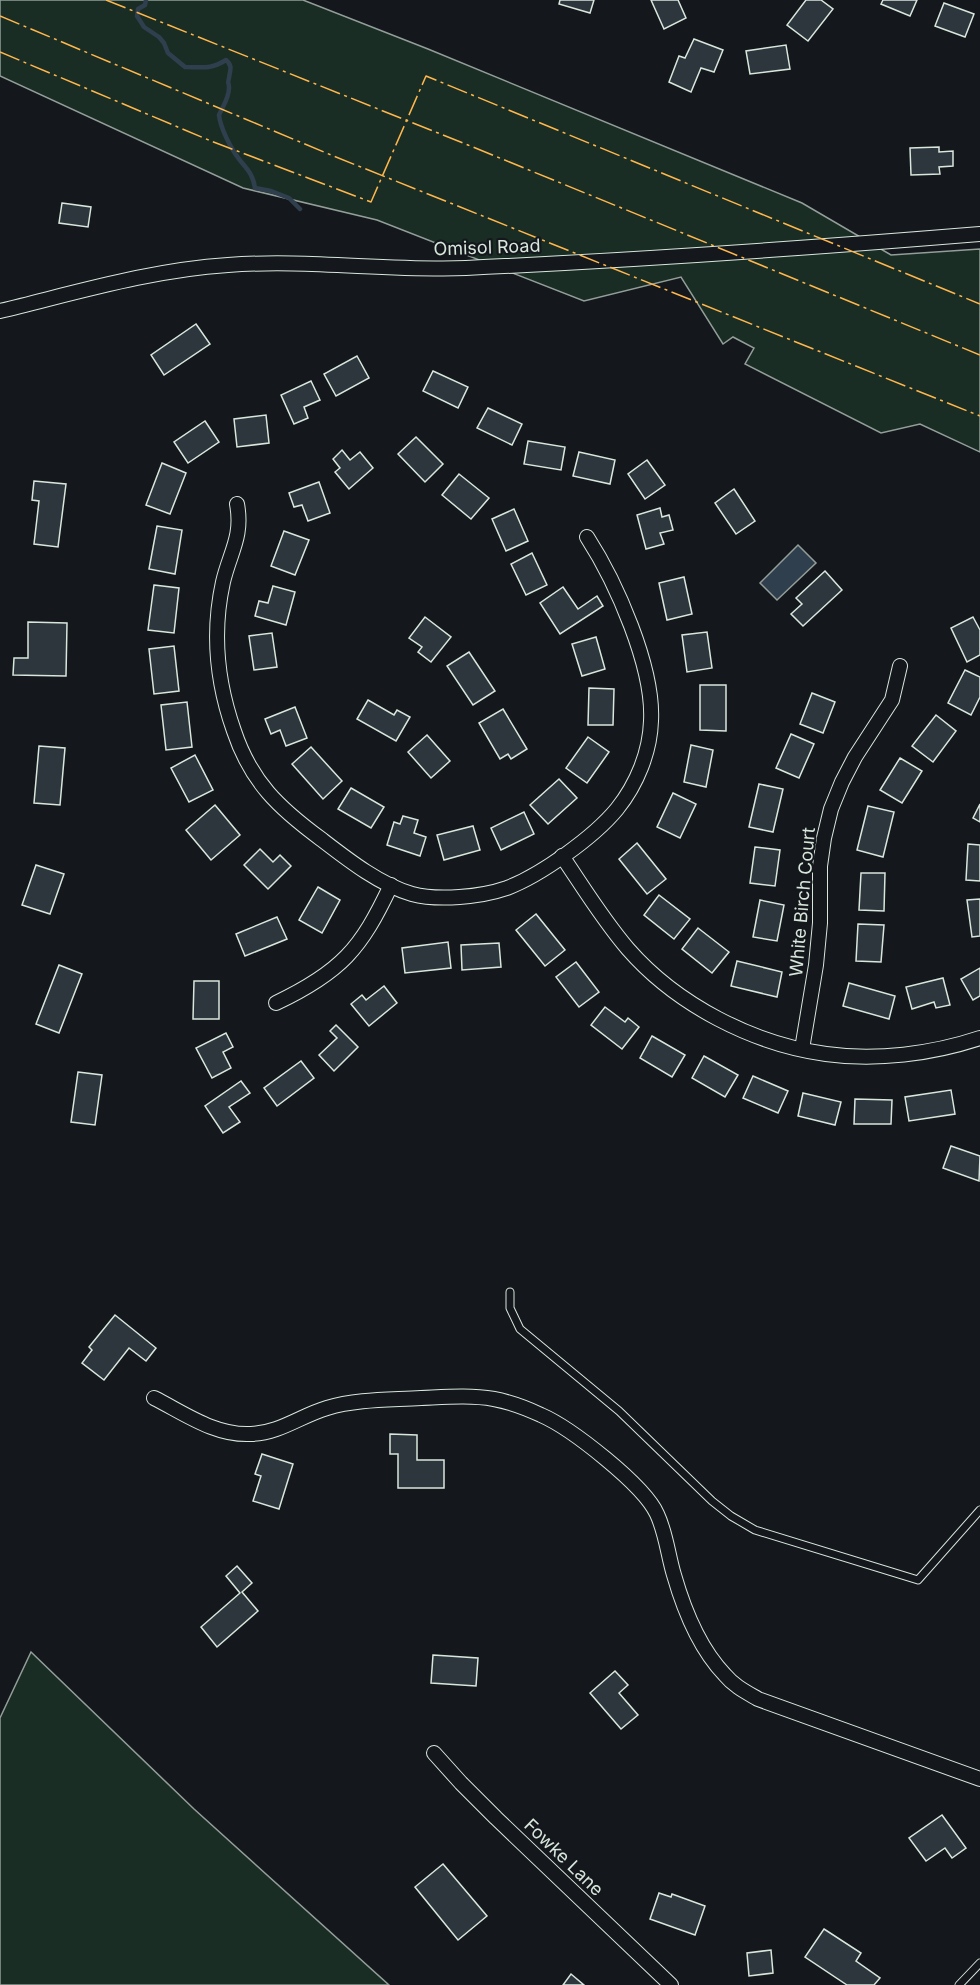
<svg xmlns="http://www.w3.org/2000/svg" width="980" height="1985" font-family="Inter,sans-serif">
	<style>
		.green { fill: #1a2d24; stroke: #939e99; stroke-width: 1.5 }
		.water { fill: #2f3f4d; stroke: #939e99; stroke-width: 1.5 }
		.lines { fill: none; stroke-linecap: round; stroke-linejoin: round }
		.stream { stroke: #2f3f4d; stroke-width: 4.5 }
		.building { fill: #2c363c; stroke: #d8e6dc; stroke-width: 1.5 }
		.service-casing { stroke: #d8e6dc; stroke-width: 9 }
		.minor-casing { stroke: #d8e6dc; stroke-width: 16 }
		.service { stroke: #14181c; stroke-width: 7 }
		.minor { stroke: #14181c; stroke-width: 14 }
		.power { stroke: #ffb74d; stroke-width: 1.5; stroke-dasharray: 21 4.5 3 4.5; stroke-linecap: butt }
		.labels { text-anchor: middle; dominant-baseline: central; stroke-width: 4.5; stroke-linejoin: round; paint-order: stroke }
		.street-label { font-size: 18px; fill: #d8e6dc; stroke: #14181c }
	</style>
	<rect width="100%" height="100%" fill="#14181c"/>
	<g class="green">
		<path d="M0 0H303L428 49 802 203 891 255 980 249V452L920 424 881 433 745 364 754 348 733 337 723 344 681 277 584 301 377 220 243 188 0 76Z"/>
		<path d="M31 1652 194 1809 389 1985H0V1718Z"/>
	</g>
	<path class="water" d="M798 545 816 563 777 600 760 583Z"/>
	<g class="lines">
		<path class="stream" d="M146 0 145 5 138 9 137 16 144 27 159 37 164 43 168 53 185 67C203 67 210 70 226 60 233 66 230 70 229 78 227 86 229 80 229 88 229 98 223 106 219 115 220 127 231 149 239 159 247 169 253 174 255 188L271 191 289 198 300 209"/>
	</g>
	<g class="building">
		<path d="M560 0H594L590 13 559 4Z"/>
		<path d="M651 0H678L686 18 664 29Z"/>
		<path d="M806 0H821L833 9 808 41 787 25Z"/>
		<path d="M883 0H917L910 16 881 4Z"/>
		<path d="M944 3 974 14 965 37 935 26Z"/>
		<path d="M694 39 723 50 714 72 701 68 691 92 669 82 679 56 685 58Z"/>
		<path d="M786 45 790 69 750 74 746 51Z"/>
		<path d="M939 147V152L953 151V166L939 167 940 174 911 175 910 148Z"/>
		<path d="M62 203 91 207 88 227 59 223Z"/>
		<path d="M196 324 210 344 164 375 151 355Z"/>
		<path d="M357 356 369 378 336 396 324 374Z"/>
		<path d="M433 371 468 387 458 408 423 391Z"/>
		<path d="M311 381 320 400 304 407 308 418 294 424 281 395Z"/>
		<path d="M488 408 522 424 512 445 477 428Z"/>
		<path d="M266 415 269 443 237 447 234 419Z"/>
		<path d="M205 421 219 442 188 463 174 442Z"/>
		<path d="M416 437 443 464 425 482 398 454Z"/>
		<path d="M528 441 565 447 561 470 524 464Z"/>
		<path d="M342 450 350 460 360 452 373 468 349 489 335 472 340 468 333 459Z"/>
		<path d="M579 452 615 460 610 484 573 476Z"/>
		<path d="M647 460 665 485 645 499 628 474Z"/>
		<path d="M162 463 186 473 170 514 146 505Z"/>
		<path d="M459 474 489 498 471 519 442 495Z"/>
		<path d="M34 481 66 484 58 547 34 544 39 501 32 500Z"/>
		<path d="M319 482 330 513 308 521 302 505 294 507 289 493Z"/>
		<path d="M734 489 755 521 736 534 715 503Z"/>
		<path d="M660 508 662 517 669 515 673 530 660 533 664 544 646 549 637 515Z"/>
		<path d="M514 509 528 541 506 551 492 519Z"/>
		<path d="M157 526 182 530 175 574 149 569Z"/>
		<path d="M284 531 309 540 295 575 271 566Z"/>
		<path d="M532 553 547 585 526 595 511 564Z"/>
		<path d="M825 571 842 590 803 626 791 614 802 604 796 598Z"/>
		<path d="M684 577 692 614 667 620 659 583Z"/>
		<path d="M154 585 179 588 174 633 148 630Z"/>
		<path d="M273 586 295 592 286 625 255 616 259 601 268 603Z"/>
		<path d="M563 587 578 609 597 596 603 606 560 634 540 603Z"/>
		<path d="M425 617 451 637 431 662 418 652 422 647 409 638Z"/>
		<path d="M973 617 980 630V655L967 662 951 628Z"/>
		<path d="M28 622 67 623 66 676 13 675 14 658H28Z"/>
		<path d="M707 632 712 668 687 672 682 635Z"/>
		<path d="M272 633 277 667 254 670 249 636Z"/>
		<path d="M596 637 605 669 582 676 572 644Z"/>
		<path d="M174 646 179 691 154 694 149 649Z"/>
		<path d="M469 652 495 691 473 705 447 666Z"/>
		<path d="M965 670 980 677V697L971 715 948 703Z"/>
		<path d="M700 685H726V731L700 730Z"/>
		<path d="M589 688 614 689 613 725H588Z"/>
		<path d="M812 693 835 702 823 733 800 724Z"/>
		<path d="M368 700 394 715 397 710 410 717 396 741 357 719Z"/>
		<path d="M187 702 192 747 166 750 161 705Z"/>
		<path d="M295 707 307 738 286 746 280 730 271 734 265 719Z"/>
		<path d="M503 709 527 749 511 759 508 754 500 759 479 723Z"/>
		<path d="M936 715 956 731 933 762 912 746Z"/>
		<path d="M791 734 814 744 799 778 776 768Z"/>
		<path d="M427 735 450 761 431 778 408 752Z"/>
		<path d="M588 737 609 752 587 783 566 768Z"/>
		<path d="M691 745 713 750 706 787 684 782Z"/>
		<path d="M39 746 65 748 60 805 34 803Z"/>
		<path d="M311 747 342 781 323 799 292 764Z"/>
		<path d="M195 755 213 790 189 802 171 768Z"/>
		<path d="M900 758 922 771 902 803 880 790Z"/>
		<path d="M559 779 577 798 548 824 530 805Z"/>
		<path d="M759 784 783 789 773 832 749 827Z"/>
		<path d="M351 788 384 807 371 828 338 809Z"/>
		<path d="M673 793 696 804 680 838 657 827Z"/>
		<path d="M980 804V822L973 818Z"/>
		<path d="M215 805 240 835 211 860 186 830Z"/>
		<path d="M868 806 894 812 883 857 857 850Z"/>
		<path d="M524 812 534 834 501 850 491 828Z"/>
		<path d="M403 816 418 820 414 833 426 837 420 856 387 845 394 822 400 824Z"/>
		<path d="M473 826 480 850 444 860 437 835Z"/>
		<path d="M637 843 666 879 647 894 619 859Z"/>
		<path d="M968 844 980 845V881L966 880Z"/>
		<path d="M755 847 780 850 775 886 750 883Z"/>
		<path d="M260 849 273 862 280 855 291 866 268 889 244 865Z"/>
		<path d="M36 865 64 874 50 914 22 905Z"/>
		<path d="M861 873H885L884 911 859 910Z"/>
		<path d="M318 887 340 900 322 933 299 920Z"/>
		<path d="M659 895 690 919 674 939 644 915Z"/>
		<path d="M980 899V936L972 937 967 900Z"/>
		<path d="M760 900 784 905 777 941 753 937Z"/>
		<path d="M536 914 565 950 545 966 516 930Z"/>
		<path d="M277 917 287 939 245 956 236 934Z"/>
		<path d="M858 924 884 925 881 962 856 961Z"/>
		<path d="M698 928 729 952 712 973 682 949Z"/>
		<path d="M448 942 451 968 405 973 402 948Z"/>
		<path d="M499 943 501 967 462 970 461 945Z"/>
		<path d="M737 961 782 972 777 997 731 986Z"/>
		<path d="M576 962 599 992 579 1007 556 977Z"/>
		<path d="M59 965 82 974 59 1033 36 1024Z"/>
		<path d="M980 968V996L973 1000 961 979Z"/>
		<path d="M943 978 950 1005 936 1008 934 1002 912 1009 906 987Z"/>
		<path d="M194 981H219V1019H193Z"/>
		<path d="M849 983 895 996 889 1019 843 1006Z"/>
		<path d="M384 986 397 1003 369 1026 351 1004 362 995 366 1000Z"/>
		<path d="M605 1007 625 1022 628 1018 639 1027 622 1049 591 1025Z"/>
		<path d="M336 1025 358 1047 334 1071 319 1055 337 1038 330 1031Z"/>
		<path d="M226 1033 233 1047 223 1052 231 1068 212 1078 196 1048Z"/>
		<path d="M652 1036 685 1055 672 1077 640 1058Z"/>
		<path d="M704 1056 738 1075 725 1097 692 1078Z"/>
		<path d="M301 1061 314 1078 277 1106 264 1088Z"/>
		<path d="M78 1072 102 1075 95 1125 71 1122Z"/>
		<path d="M753 1076 788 1091 778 1113 743 1098Z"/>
		<path d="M241 1081 250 1093 229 1107 240 1122 223 1133 205 1106Z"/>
		<path d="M951 1090 955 1114 909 1121 905 1097Z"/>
		<path d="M803 1093 841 1102 835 1125 798 1116Z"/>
		<path d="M855 1099 892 1100 891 1124H854Z"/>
		<path d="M951 1146 980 1156 979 1181 943 1168Z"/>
		<path d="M115 1315 156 1348 146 1361 129 1348 104 1380 82 1363 92 1350 89 1347Z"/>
		<path d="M390 1434 417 1435V1460H444V1488H398V1454H390Z"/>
		<path d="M262 1454 293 1464 279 1509 253 1501 261 1476 255 1474Z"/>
		<path d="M237 1566 252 1583 242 1592 258 1611 217 1647 201 1627 240 1593 226 1576Z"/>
		<path d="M433 1655 478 1658 476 1686 431 1683Z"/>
		<path d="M615 1671 628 1685 619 1693 638 1715 621 1729 590 1693Z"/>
		<path d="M942 1815 966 1848 952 1858 945 1848 926 1861 909 1838Z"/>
		<path d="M443 1864 487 1916 458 1940 415 1887Z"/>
		<path d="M659 1893 671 1897 672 1894 705 1906 695 1935 650 1919Z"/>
		<path d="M824 1929 861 1953 856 1961 880 1978 874 1985H847L805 1957Z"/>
		<path d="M771 1950 773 1973 749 1976 747 1953Z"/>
		<path d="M571 1974 584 1985H563Z"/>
	</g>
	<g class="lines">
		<defs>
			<g id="service">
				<path d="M510 1292V1308L520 1329 619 1411 712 1501 731 1516 755 1530 918 1580 980 1510"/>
				<path d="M959 1985 980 1963"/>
			</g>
			<g id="minor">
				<path d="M0 311C75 293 150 270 228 265 307 259 387 271 466 268 637 260 809 248 980 234"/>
				<path d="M237 504C243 537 230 552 223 582 212 632 217 683 234 731 251 782 279 808 321 839 347 859 380 885 412 894 438 901 481 897 507 888 541 875 594 837 617 809 637 784 650 752 651 721 654 667 616 582 587 537"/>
				<path d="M562 856C583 887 603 920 628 949 677 1005 753 1044 826 1054 876 1061 932 1054 980 1038"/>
				<path d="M276 1003C341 972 361 949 391 885"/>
				<path d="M802 1049 816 965 820 923V866L824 838 831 809 842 782 855 757 892 700 900 666"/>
				<path d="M154 1398C184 1413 215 1436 251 1434 280 1433 300 1416 327 1408 357 1399 390 1400 421 1398 446 1397 470 1395 494 1399 510 1402 526 1408 541 1415 571 1428 644 1485 657 1514 666 1533 668 1555 674 1575 684 1610 700 1649 725 1675 734 1686 746 1692 758 1699L980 1779"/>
				<path d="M434 1753 461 1783 496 1818 671 1985"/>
			</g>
		</defs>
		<use href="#service" class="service-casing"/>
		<use href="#minor" class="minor-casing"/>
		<use href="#service" class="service"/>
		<use href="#minor" class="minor"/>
		<g class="power">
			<path d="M106 0 468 145 980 355"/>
			<path d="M0 16 331 155 980 416"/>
			<path d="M0 52 211 141 371 202 426 76 980 304"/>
		</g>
	</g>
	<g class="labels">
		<g class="street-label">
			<text transform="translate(487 247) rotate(-2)">Omisol Road</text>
			<text transform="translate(802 902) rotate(-85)">White Birch Court</text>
			<text transform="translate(564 1857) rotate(44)">Fowke Lane</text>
		</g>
	</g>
</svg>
